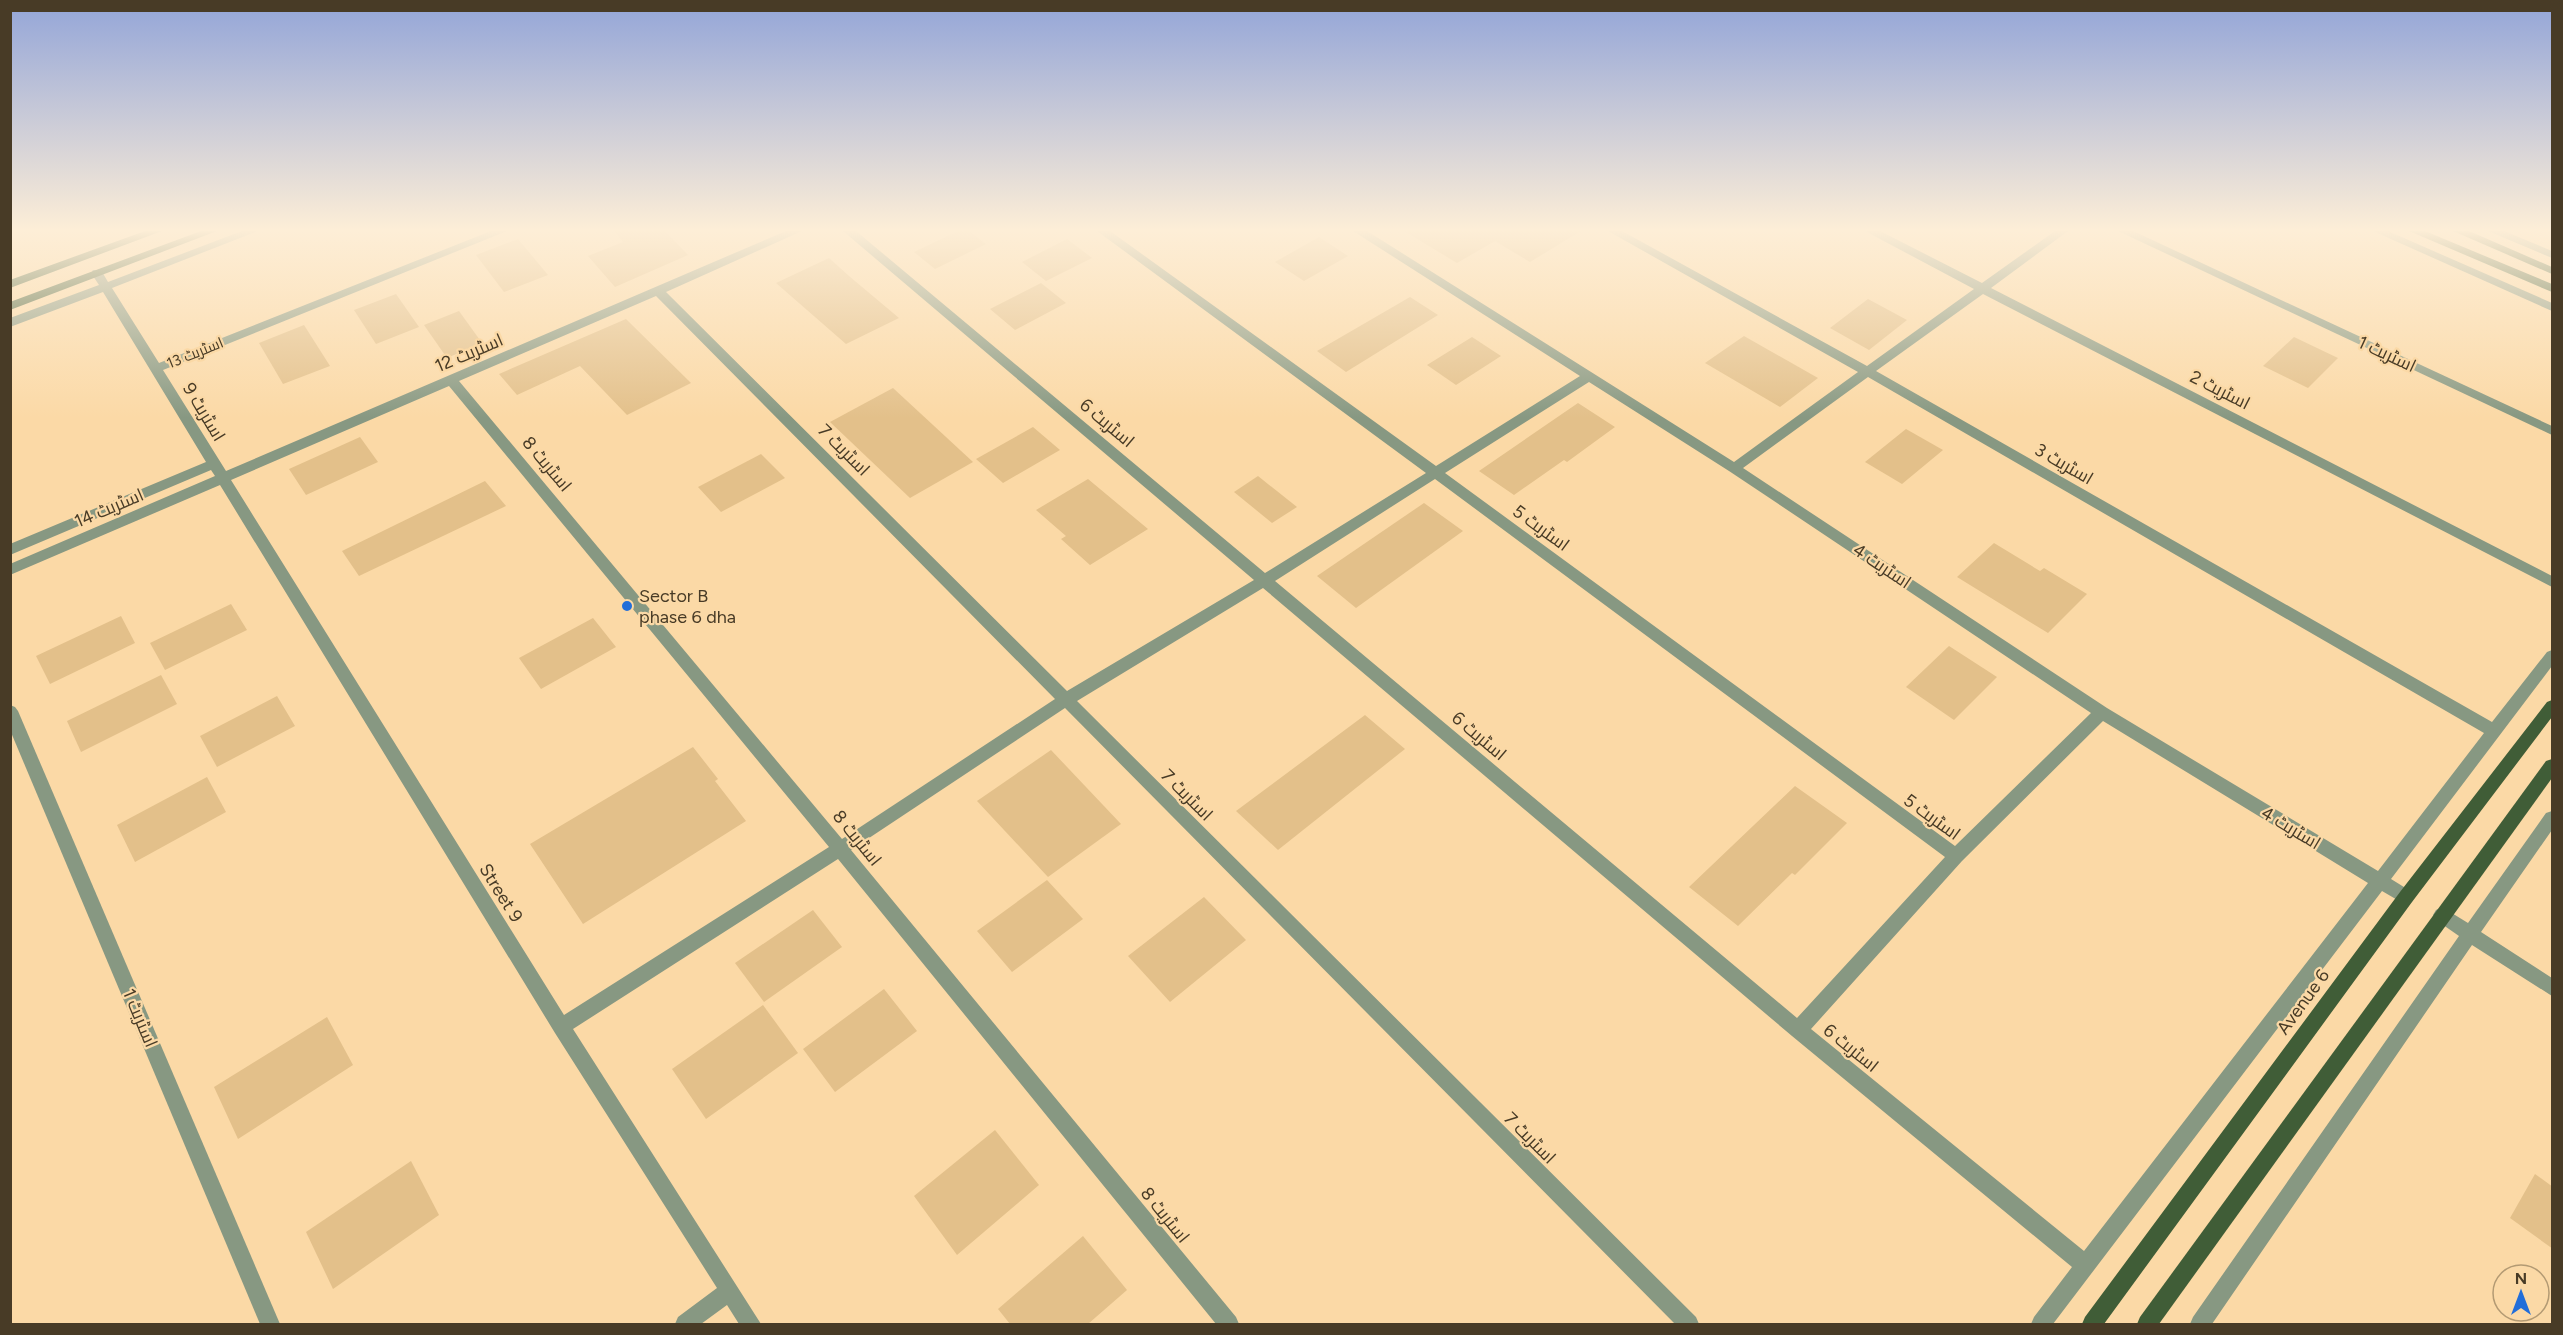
<svg xmlns="http://www.w3.org/2000/svg" width="2563" height="1335" font-family="Figtree,Cairo,sans-serif">
	<style>
		.building { fill: #e3c08a }
		.lines { fill: none; stroke-linecap: round; stroke-linejoin: round }
		.minor { fill: #879882; fill-rule: evenodd }
		.major { fill: #405d37; fill-rule: evenodd }
		.poi-dot { fill: #226ed9; stroke: #fbd9a6; stroke-width: 2 }
		.labels { text-anchor: middle; dominant-baseline: central; stroke-width: 4.5; stroke-linejoin: round; paint-order: stroke }
		.far-street-label { font-size: 15px; fill: #483b26; stroke: #fbd9a6 }
		.street-label { font-size: 18px; fill: #483b26; stroke: #fbd9a6 }
		.poi-label { font-size: 18px; fill: #483b26; stroke: #fbd9a6; text-anchor: start }
	</style>
	<rect width="100%" height="100%" fill="#fbd9a6"/>
	<g class="building">
		<path d="M614 231H665L688 255 615 287 588 256 623 242Z"/>
		<path d="M958 231H969L986 244 935 269 914 252Z"/>
		<path d="M1404 231H1581L1530 262 1495 241 1457 263Z"/>
		<path d="M1319 237 1348 256 1304 281 1275 262Z"/>
		<path d="M518 239 548 275 504 292 476 255Z"/>
		<path d="M1067 239 1092 258 1046 281 1022 262Z"/>
		<path d="M829 258 849 276 899 318 846 344 776 283Z"/>
		<path d="M1041 283 1066 303 1015 330 990 309Z"/>
		<path d="M396 294 419 327 376 344 354 310Z"/>
		<path d="M1410 297 1438 315 1346 372 1317 351Z"/>
		<path d="M1868 299 1907 320 1869 350 1830 328Z"/>
		<path d="M459 311 482 343 447 358 424 325Z"/>
		<path d="M626 319 691 383 627 415 580 366 517 395 499 374Z"/>
		<path d="M304 325 330 366 283 384 259 343Z"/>
		<path d="M1744 336 1818 378 1780 407 1705 363Z"/>
		<path d="M1472 337 1501 356 1456 385 1427 365Z"/>
		<path d="M2294 337 2338 358 2308 388 2263 366Z"/>
		<path d="M893 388 973 462 910 498 830 422Z"/>
		<path d="M1578 403 1615 427 1567 462 1564 460 1514 495 1479 471Z"/>
		<path d="M1033 427 1060 450 1003 483 976 459Z"/>
		<path d="M1906 429 1943 450 1902 484 1865 462Z"/>
		<path d="M360 437 378 462 306 495 289 469Z"/>
		<path d="M761 454 785 478 721 512 698 487Z"/>
		<path d="M1258 476 1297 507 1272 523 1234 492Z"/>
		<path d="M1088 479 1148 529 1090 565 1061 539 1066 536 1036 510Z"/>
		<path d="M485 481 506 506 359 576 342 551Z"/>
		<path d="M1424 503 1463 531 1356 608 1317 576Z"/>
		<path d="M1994 543 2040 571 2044 568 2087 594 2048 633 1957 577Z"/>
		<path d="M231 604 247 630 165 670 150 643Z"/>
		<path d="M121 616 135 643 50 684 36 656Z"/>
		<path d="M593 618 616 647 541 689 519 658Z"/>
		<path d="M1949 646 1997 677 1954 720 1906 687Z"/>
		<path d="M161 675 177 704 81 752 67 721Z"/>
		<path d="M277 696 295 726 217 767 200 736Z"/>
		<path d="M1365 715 1405 749 1278 850 1236 811Z"/>
		<path d="M693 747 718 779 715 781 746 821 583 924 530 844Z"/>
		<path d="M1051 750 1121 824 1048 877 977 801Z"/>
		<path d="M207 777 226 812 135 862 117 825Z"/>
		<path d="M1795 786 1847 823 1795 875 1792 873 1738 926 1689 887Z"/>
		<path d="M1047 880 1083 919 1012 972 977 931Z"/>
		<path d="M1204 897 1246 940 1170 1002 1128 956Z"/>
		<path d="M813 910 842 947 764 1002 735 963Z"/>
		<path d="M884 989 917 1031 835 1092 803 1049Z"/>
		<path d="M763 1005 798 1053 706 1119 672 1069Z"/>
		<path d="M327 1017 353 1065 238 1139 214 1087Z"/>
		<path d="M995 1130 1039 1185 957 1255 914 1196Z"/>
		<path d="M411 1161 439 1215 333 1289 306 1232Z"/>
		<path d="M2535 1174 2553 1187V1249L2510 1218Z"/>
		<path d="M1083 1236 1127 1290 1088 1324H1010L998 1309Z"/>
	</g>
	<g class="lines">
		<g class="minor">
			<path d="M242 231H258L112 288 159 363 491 231H507L163 370 226 471 786 231H802L666 292 1067 691 1254 580 843 231H856L1265 573 1426 473 1097 231H1110L1436 466 1580 376 1353 231H1367L1734 462 1858 372 1608 231H1622L1867 366 1974 289 1865 231H1880L1982 283 2055 231H2068L1991 288 2552 576V587L1983 294 1876 371 2492 722 2547 652 2552 650V666L2391 879 2412 892 2414 897 2412 902 2406 905 2382 891 2053 1324H2031L2034 1317 2072 1267 1792 1036 1263 588 1077 701 1696 1317 1699 1324H1675L1065 708 851 850 1236 1317 1239 1324H1216L838 859 573 1029 761 1324H739L727 1305 701 1324H675L678 1317 717 1288 555 1033 220 485 10 575V564L215 476 211 470 10 555V544L206 462 103 292 10 327V318L99 285 91 273 93 270H101L108 282ZM656 296 1055 699 842 839 459 381ZM1868 377 2484 733 2378 871 2107 708 1743 468ZM1589 382 1729 471 2091 713 1955 846 1445 473ZM449 386 829 847 564 1015 231 480ZM1435 479 1945 857 1797 1018 1275 581ZM2103 721 2368 883 2084 1251 1811 1029 1962 861Z"/>
			<path d="M2118 231H2133L2552 426V435Z"/>
			<path d="M2373 231H2388L2552 303V311Z"/>
			<path d="M2488 231H2504L2552 251V258Z"/>
			<path d="M10 705 15 707 18 711 280 1324H260L10 730Z"/>
			<path d="M2552 811V830L2481 932 2552 978V996L2472 945 2212 1324H2190L2193 1317 2459 936 2436 920 2433 915 2436 910 2442 907 2468 923 2546 813Z"/>
		</g>
		<g class="major">
			<path d="M145 231H162L10 288V280Z"/>
			<path d="M201 231H217L10 310V302Z"/>
			<path d="M2409 231H2425L2552 284V292Z"/>
			<path d="M2453 231H2469L2552 267V274Z"/>
			<path d="M2552 700V717L2412 902 2104 1324H2082L2085 1317 2400 892 2547 702Z"/>
			<path d="M2552 759V778L2159 1324H2137L2140 1317 2546 761Z"/>
		</g>
	</g>
	<linearGradient id="sky" x2="0" y2="1"><stop stop-color="#93a5d8"/><stop offset="0.55" stop-color="#fdeed7"/><stop offset="1" stop-color="#fdeed7" stop-opacity="0"/></linearGradient>
	<rect width="2563" height="418" fill="url(#sky)"/>
	<circle class="poi-dot" cx="627" cy="606" r="6"/>
	<g class="labels">
		<g class="far-street-label">
			<text transform="translate(195 353) rotate(-22)">اسٹریٹ 13</text>
		</g>
		<g class="street-label">
			<text transform="translate(469 353) rotate(-23)">اسٹریٹ 12</text>
			<text transform="translate(2387 354) rotate(25)">اسٹریٹ 1</text>
			<text transform="translate(2220 390) rotate(27)">اسٹریٹ 2</text>
			<text transform="translate(204 412) rotate(59)">اسٹریٹ 9</text>
			<text transform="translate(1107 423) rotate(40)">اسٹریٹ 6</text>
			<text transform="translate(844 450) rotate(45)">اسٹریٹ 7</text>
			<text transform="translate(547 464) rotate(50)">اسٹریٹ 8</text>
			<text transform="translate(2064 464) rotate(30)">اسٹریٹ 3</text>
			<text transform="translate(109 508) rotate(-23)">اسٹریٹ 14</text>
			<text transform="translate(1541 528) rotate(36)">اسٹریٹ 5</text>
			<text transform="translate(1882 566) rotate(34)">اسٹریٹ 4</text>
			<text transform="translate(1479 736) rotate(40)">اسٹریٹ 6</text>
			<text transform="translate(1187 795) rotate(45)">اسٹریٹ 7</text>
			<text transform="translate(1932 817) rotate(36)">اسٹریٹ 5</text>
			<text transform="translate(2291 828) rotate(31)">اسٹریٹ 4</text>
			<text transform="translate(857 838) rotate(51)">اسٹریٹ 8</text>
			<text transform="translate(501 893) rotate(58)">Street 9</text>
			<text transform="translate(2303 1002) rotate(-54)">Avenue 6</text>
			<text transform="translate(140 1018) rotate(67)">اسٹریٹ 1</text>
			<text transform="translate(1851 1048) rotate(39)">اسٹریٹ 6</text>
			<text transform="translate(1530 1138) rotate(45)">اسٹریٹ 7</text>
			<text transform="translate(1165 1215) rotate(51)">اسٹریٹ 8</text>
		</g>
		<g class="poi-label">
			<text x="639" y="596">Sector B<tspan x="639" dy="21">phase 6 dha</tspan></text>
		</g>
	</g>
	<rect width="2563" height="1335" fill="none" stroke="#483b26" stroke-width="24"/>
	<g transform="translate(2521 1293)"><circle r="28" fill="#fbd9a6" stroke="#b39a73" stroke-width="1.5"/>
	<path d="M0-4.5L10 22L0 15L-10 22Z" fill="#226ed9"/>
	<text y="-9" font-size="16" font-weight="bold" text-anchor="middle" fill="#483b26">N</text>
	</g>
</svg>
